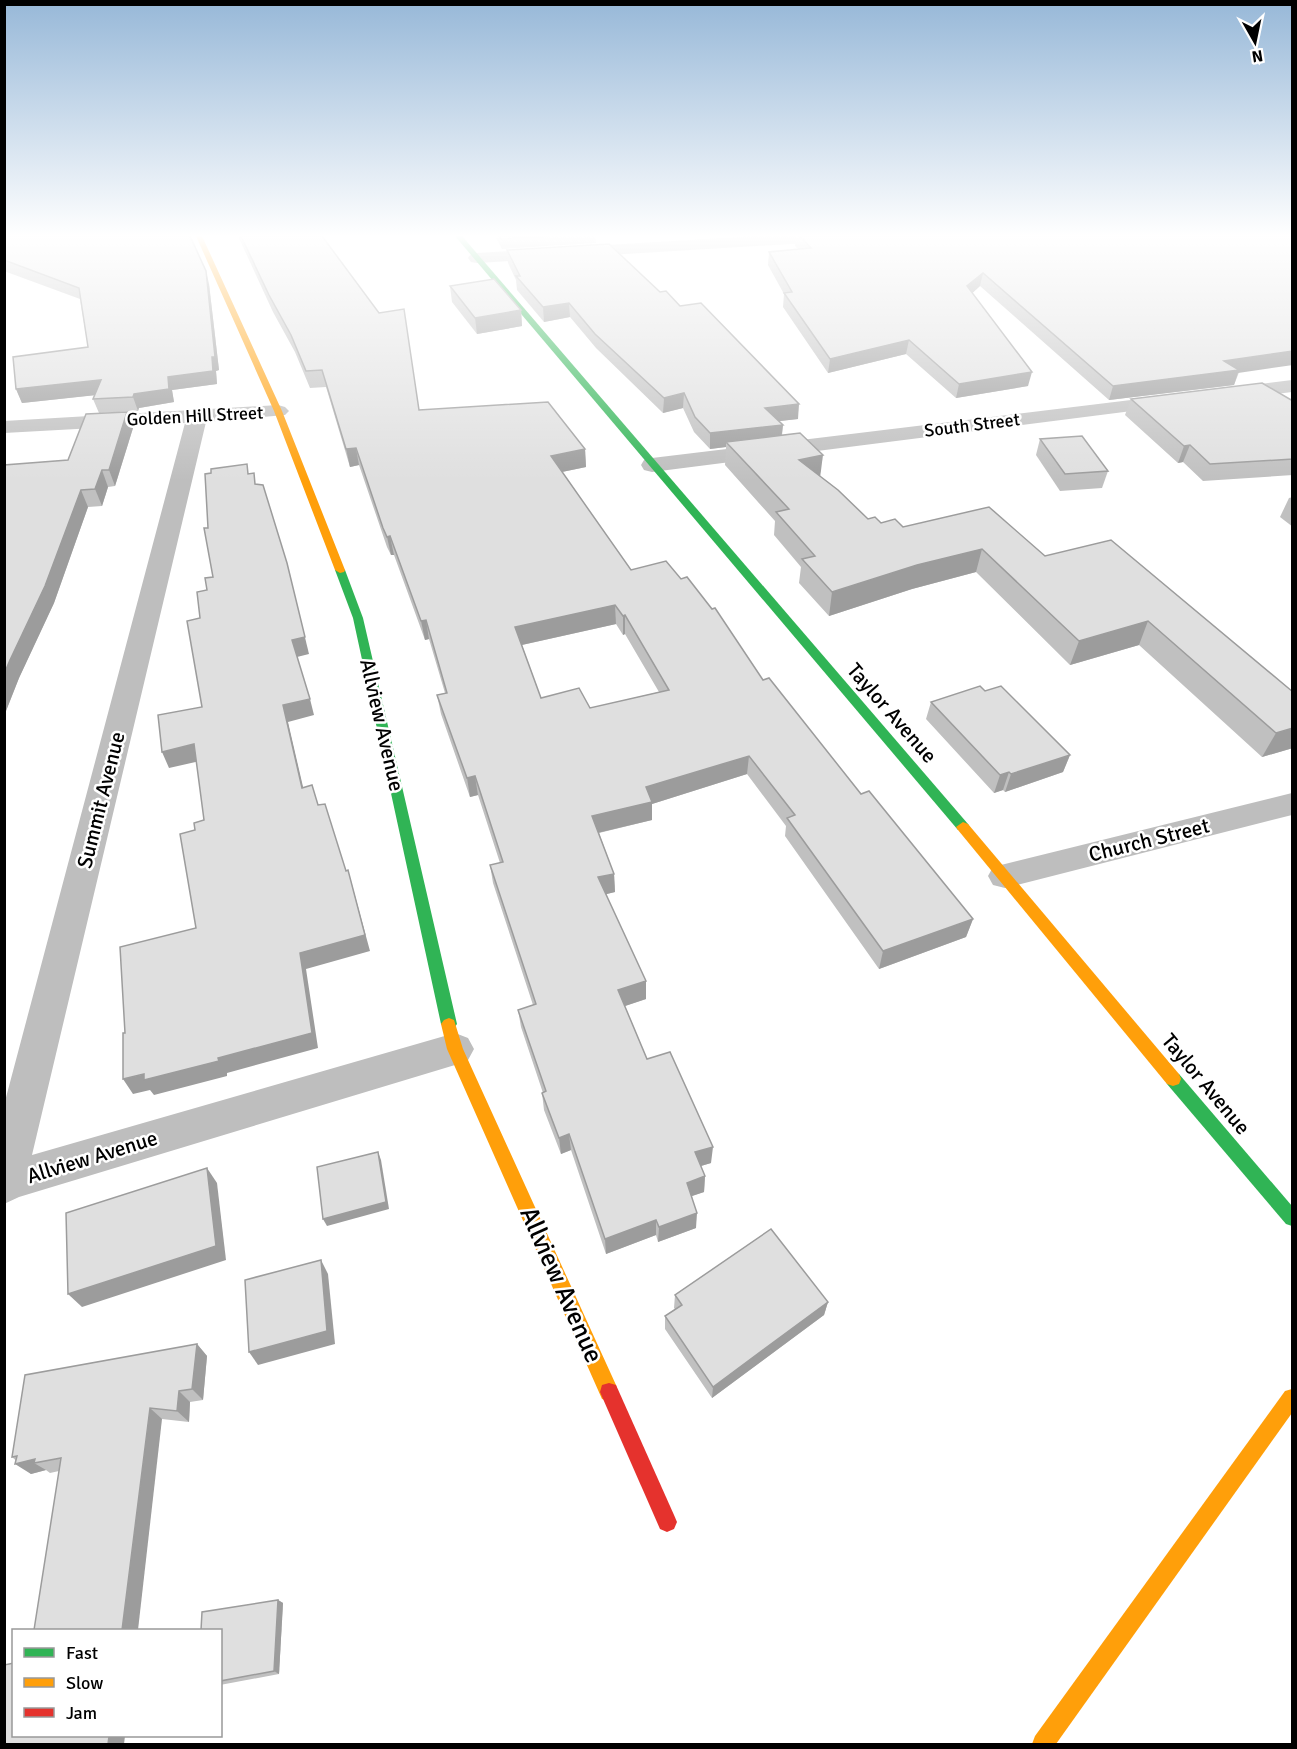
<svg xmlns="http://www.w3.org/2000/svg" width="1297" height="1749" font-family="Signika,sans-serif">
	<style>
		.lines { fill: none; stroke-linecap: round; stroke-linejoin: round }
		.street { fill: #bebebe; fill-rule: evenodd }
		.fast { fill: #30b455; fill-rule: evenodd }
		.slow { fill: #ff9f0a; fill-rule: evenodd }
		.jam { fill: #e5322d; fill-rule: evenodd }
		.wall { fill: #c0c0c0; fill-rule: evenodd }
		.shaded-wall { fill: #9c9c9c }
		.building { fill: #dfdfdf; stroke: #9c9c9c; stroke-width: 1.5; fill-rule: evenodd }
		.labels { text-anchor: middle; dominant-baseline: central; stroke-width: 5; stroke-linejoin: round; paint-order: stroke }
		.far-street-label { font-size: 18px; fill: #000; stroke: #fff }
		.street-label { font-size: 21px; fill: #000; stroke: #fff }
		.near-street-label { font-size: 26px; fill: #000; stroke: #fff }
	</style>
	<rect width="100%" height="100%" fill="#fff"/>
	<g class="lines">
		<g class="street">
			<path d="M754 236H847L839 241 477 263 471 262 468 258 471 254 477 253Z"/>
			<path d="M1292 380V392L1229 400 1222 398 1219 394 1222 390 1229 388Z"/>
			<path d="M1172 395 1179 397 1182 401 1179 405 652 472 644 470 641 465 644 460 652 458Z"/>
			<path d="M278 405 285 407 289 411 285 415 206 422 32 1155 455 1033 468 1038 474 1049 468 1060 455 1065 19 1197 4 1204V1105L185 423 4 433V421Z"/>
			<path d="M1292 793V815L1005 888 993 885 988 876 993 867 1005 864Z"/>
		</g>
		<g class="fast">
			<path d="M455 236H462L968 824 970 827 968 830H958Z"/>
			<path d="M340 567 345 570 363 618 457 1024 454 1028 449 1030 444 1028 441 1024 353 618 335 570Z"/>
			<path d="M1173 1072 1179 1074 1292 1206V1226L1286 1224 1167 1084 1165 1079 1167 1074Z"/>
		</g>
		<g class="slow">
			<path d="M196 236H202L282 411 345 570 344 572 340 573 335 570 274 411Z"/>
			<path d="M963 822 968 824 1179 1074 1181 1079 1179 1084 1173 1086 1167 1084 958 830 956 827Z"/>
			<path d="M449 1018 454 1020 463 1049 616 1385 618 1392 616 1399 609 1401 602 1399 447 1049 441 1024 444 1020Z"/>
			<path d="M1292 1389V1413L1056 1744H1032L1035 1736 1285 1391Z"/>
		</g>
		<path class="jam" d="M609 1383 616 1385 674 1515 677 1522 674 1529 667 1532 660 1529 600 1392 602 1385Z"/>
	</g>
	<g class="wall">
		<path d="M4 236 209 284 219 370 216 371 217 384 172 390 174 402 139 408 138 411 99 413 93 399 95 395 22 403 16 389 88 347 80 299 4 271Z"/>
		<path d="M238 236H322L419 410 585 449 586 467 562 472 631 570 763 680 861 794 973 919 966 937 879 969 785 836 786 826 747 774 652 804V820L599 833 614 874 615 892 606 894 646 999 625 1006 647 1059 711 1163 701 1166 705 1176 704 1192 692 1196 696 1228 658 1242 656 1235 606 1254 571 1150 561 1154 544 1110 542 1093H543L521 1027 518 1010 533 1005 493 883 490 865 500 863 478 795 470 797 441 714 437 695 445 693 429 639 425 640 394 555H391L387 547 359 465 350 467 326 387 310 388 295 352 273 312ZM616 624 623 635 625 634 659 692 590 708 541 698 522 645Z"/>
		<path d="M495 236H595L596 243 502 249Z"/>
		<path d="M796 236H1293L1234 385 1109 400 980 286 972 293 1028 386 956 398 906 354 828 373 783 307 784 294 768 265 769 252 798 249 795 246Z"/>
		<path d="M507 250 660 292 680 306 798 419 779 421 783 425 782 436 820 476 868 519 881 523 1045 556 1111 540 1293 748 1262 757 1139 645 1070 665 976 572 912 589 829 616 799 583 801 567 774 535 775 521 725 465 726 447 710 449 694 432 683 408 663 413 596 348 570 317 544 322 517 290 516 280 508 263Z"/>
		<path d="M450 286 521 310 522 326 477 334 452 302Z"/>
		<path d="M1131 399 1293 401V475L1203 481 1183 462 1178 463 1125 415Z"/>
		<path d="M127 412 133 428 115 486 108 487 102 506 88 507 54 603 19 678 4 716V465L68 460Z"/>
		<path d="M1040 439 1108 471 1102 488 1060 491 1036 455Z"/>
		<path d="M1293 497V527L1280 517 1289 498Z"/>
		<path d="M985 691 1070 755 1063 772 1005 792 1003 790 994 793 926 719 931 702Z"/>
		<path d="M675 1295 828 1302 824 1315 712 1398 665 1329V1316L675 1309 674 1308Z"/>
		<path d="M197 1344 207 1356 203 1400 190 1402 189 1422 162 1419 59 1471 50 1473 46 1470 31 1474 12 1457Z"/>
		<path d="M278 1600 283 1603 279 1674 220 1685V1630Z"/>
	</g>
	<g class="shaded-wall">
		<path d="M206 271 209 284 219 370 216 371 217 384 172 390 174 402 139 408 138 411 133 397 134 394 168 377Z"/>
		<path d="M983 273 980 286 965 300 967 286Z"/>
		<path d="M569 303 570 317 544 322 543 307Z"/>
		<path d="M521 310 522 326 477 334 475 318Z"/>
		<path d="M909 340 906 354 828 373 830 359Z"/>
		<path d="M1293 351V365L1238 373 1234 385 1109 400 1113 386 1224 361Z"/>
		<path d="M1032 372 1028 386 956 398 959 384Z"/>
		<path d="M101 380 106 394 22 403 16 389Z"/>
		<path d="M684 393 683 408 663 413 664 398Z"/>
		<path d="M799 404 798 419 763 423 765 408Z"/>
		<path d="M127 412 133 428 115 486 109 470Z"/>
		<path d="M783 425 781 440 726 442V447L710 449V433Z"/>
		<path d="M1190 445 1183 462 1178 463 1184 446Z"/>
		<path d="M356 448 359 465 350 467 346 449Z"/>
		<path d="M585 449 586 467 552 474 551 456Z"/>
		<path d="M823 455 820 478 799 460Z"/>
		<path d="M102 470 108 487 102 506 95 489Z"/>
		<path d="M81 490 88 507 54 603 19 678 4 716V674Z"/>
		<path d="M390 536 394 555H391L387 537Z"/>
		<path d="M982 549 976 572 912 589 829 616 832 592 917 565Z"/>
		<path d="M287 563 309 654 297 657 292 640Z"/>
		<path d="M615 605 616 624 517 646 515 627Z"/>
		<path d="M625 615V634L623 635V616Z"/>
		<path d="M426 620 429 639 425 640 421 621Z"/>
		<path d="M1148 621 1139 645 1070 665 1079 641Z"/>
		<path d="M310 699 314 715 288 722 307 804 302 788 283 705Z"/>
		<path d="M1293 728V748L1262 757 1276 733Z"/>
		<path d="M194 744 200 761 169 768 162 752Z"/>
		<path d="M1070 755 1063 772 1005 792 1011 774Z"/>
		<path d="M749 756 747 774 652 804V820L593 834 592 816 646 787Z"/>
		<path d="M1009 772 1003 790 994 793 1000 775Z"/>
		<path d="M475 776 478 795 470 797 467 778Z"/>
		<path d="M348 870 370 951 306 969 318 1048 227 1073V1076L154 1095 150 1090 133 1094 123 1079 218 1058 300 953Z"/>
		<path d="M614 874 615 892 599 896 598 877Z"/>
		<path d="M973 919 966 937 879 969 883 951Z"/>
		<path d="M646 981V999L619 1008 618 990Z"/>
		<path d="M569 1134 571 1150 561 1154 559 1138Z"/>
		<path d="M713 1147 711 1163 694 1168 695 1152Z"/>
		<path d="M378 1152 381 1160 389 1209 327 1226 323 1219Z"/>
		<path d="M207 1168 217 1183 226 1260 82 1307 68 1294Z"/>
		<path d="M705 1176 704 1192 686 1198 687 1183Z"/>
		<path d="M697 1213 696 1228 658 1242 659 1227Z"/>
		<path d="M656 1220V1235L606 1254 605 1239Z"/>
		<path d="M321 1260 328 1274 335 1344 258 1365 249 1352Z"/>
		<path d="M828 1302 824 1315 712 1398 713 1387Z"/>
		<path d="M197 1344 207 1356 203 1400 192 1389Z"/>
		<path d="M179 1391 190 1402 189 1422 177 1411Z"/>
		<path d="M150 1408 162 1419 138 1630H122Z"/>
		<path d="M35 1459 34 1463 46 1470 31 1474 15 1464Z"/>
		<path d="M278 1600 283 1603 279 1674 274 1671Z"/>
		<path d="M109 1736H125L124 1744H108Z"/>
	</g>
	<g class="building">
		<path d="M4 236H190L206 271 215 357H212L213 371 168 377 169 389 134 394 133 397 93 399 101 380 16 389 13 357 88 347 79 288 4 260Z"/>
		<path d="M241 236H322L379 313 404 309 419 410 548 402 585 449 551 456 631 570 666 561 681 579 687 577 712 609 715 608 763 680 769 678 861 794 869 791 973 919 883 951 787 818 795 815 749 756 646 787 652 802 592 816 614 874 598 877 646 981 618 990 647 1059 670 1052 713 1147 695 1152 705 1176 687 1183 697 1213 659 1227 656 1220 605 1239 569 1134 559 1138 542 1093 546 1091 518 1010 536 1004 490 865 503 862 475 776 467 778 437 695 447 693 426 620 421 621 390 536 387 537 383 528 356 448 346 449 322 370 306 371 291 335 269 295ZM615 605 623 616 625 615 669 690 590 708 579 688 541 698 515 627Z"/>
		<path d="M499 236H549L501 239Z"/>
		<path d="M800 236H1293V351L1224 361 1239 370 1113 386 983 273 967 286 1032 372 959 384 909 340 830 359 784 293 792 292 769 252 811 248Z"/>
		<path d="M609 244 660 292 666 291 680 306 701 303 799 404 765 408 783 425 710 433 695 417 684 393 664 398 595 334 569 303 543 307 516 276H520L507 250Z"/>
		<path d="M494 279 521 310 475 318 450 286Z"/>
		<path d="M1262 383 1293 401V459L1210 464 1190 445 1184 446 1131 399Z"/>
		<path d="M127 412 109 470H102L95 489 81 490 45 586 10 660 4 674V465L68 460 86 414Z"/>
		<path d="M800 433 823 455 799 460 838 490 868 519 875 517 881 523 895 519 903 527 989 507 1045 556 1111 540 1293 692V728L1276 733 1148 621 1079 641 982 549 917 565 832 592 802 559 815 556 776 512 789 509 726 442Z"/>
		<path d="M1082 436 1108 471 1065 474 1040 439Z"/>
		<path d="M247 464 248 474 254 473 255 484 263 485 287 563 305 637 292 640 310 699 283 705 302 788 312 785 318 805 325 804 346 871 348 870 365 935 300 953 312 1033 218 1058 219 1061 144 1080V1074L123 1079V1033H125L120 947 196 928 180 834 195 830 194 823 204 820 194 744 162 752 158 715 202 707 187 621 200 618 197 592 207 590 205 578 213 577 204 528H208L205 474 211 473V469Z"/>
		<path d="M980 686 985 691 1001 686 1070 755 1011 774 1009 772 1000 775 931 702Z"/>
		<path d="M378 1152 386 1202 323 1219 317 1167Z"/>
		<path d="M207 1168 216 1246 68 1294 66 1213Z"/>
		<path d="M771 1229 828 1302 713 1387 665 1316 682 1305 675 1295Z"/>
		<path d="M321 1260 327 1331 249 1352 245 1280Z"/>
		<path d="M197 1344 192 1389 179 1391 177 1411 150 1408 122 1630H34L61 1458 34 1463 35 1459 15 1464 17 1456 12 1457 25 1375Z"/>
		<path d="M278 1600 274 1671 220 1681V1630H201L202 1612Z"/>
		<path d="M14 1663V1736H109L108 1744H4V1665Z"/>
	</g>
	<linearGradient id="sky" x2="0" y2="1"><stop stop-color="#97b8d8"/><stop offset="0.49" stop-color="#fff"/><stop offset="1" stop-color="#fff" stop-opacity="0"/></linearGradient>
	<rect width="1297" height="481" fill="url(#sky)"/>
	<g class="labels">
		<g class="far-street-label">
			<text transform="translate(195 416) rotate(-3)">Golden Hill Street</text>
			<text transform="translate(972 425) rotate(-7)">South Street</text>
		</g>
		<g class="street-label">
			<text transform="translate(892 713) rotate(49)">Taylor Avenue</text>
			<text transform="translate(382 725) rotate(77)">Allview Avenue</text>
			<text transform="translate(101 800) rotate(-76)">Summit Avenue</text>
			<text transform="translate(1149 840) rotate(-14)">Church Street</text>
			<text transform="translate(1206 1084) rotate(50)">Taylor Avenue</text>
			<text transform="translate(92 1157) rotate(-17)">Allview Avenue</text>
		</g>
		<g class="near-street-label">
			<text transform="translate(561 1285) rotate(66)">Allview Avenue</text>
		</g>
	</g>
	<rect width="1297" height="1749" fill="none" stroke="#000000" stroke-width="12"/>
	<rect x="12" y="1629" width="210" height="108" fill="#ffffff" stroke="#999999" stroke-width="1.5"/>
	<rect x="24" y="1648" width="30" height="9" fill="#30b455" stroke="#999999" stroke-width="1.5"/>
	<text x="66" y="1659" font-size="18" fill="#000000">Fast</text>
	<rect x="24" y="1678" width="30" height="9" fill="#ff9f0a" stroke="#999999" stroke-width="1.5"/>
	<text x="66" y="1689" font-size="18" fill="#000000">Slow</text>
	<rect x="24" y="1708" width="30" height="9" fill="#e5322d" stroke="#999999" stroke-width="1.5"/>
	<text x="66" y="1719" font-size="18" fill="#000000">Jam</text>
	<g transform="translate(1255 42) rotate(171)" stroke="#ffffff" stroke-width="4.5" paint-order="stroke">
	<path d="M0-4.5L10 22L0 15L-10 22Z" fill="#000000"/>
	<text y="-9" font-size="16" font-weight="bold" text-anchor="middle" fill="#000000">N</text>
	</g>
</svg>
